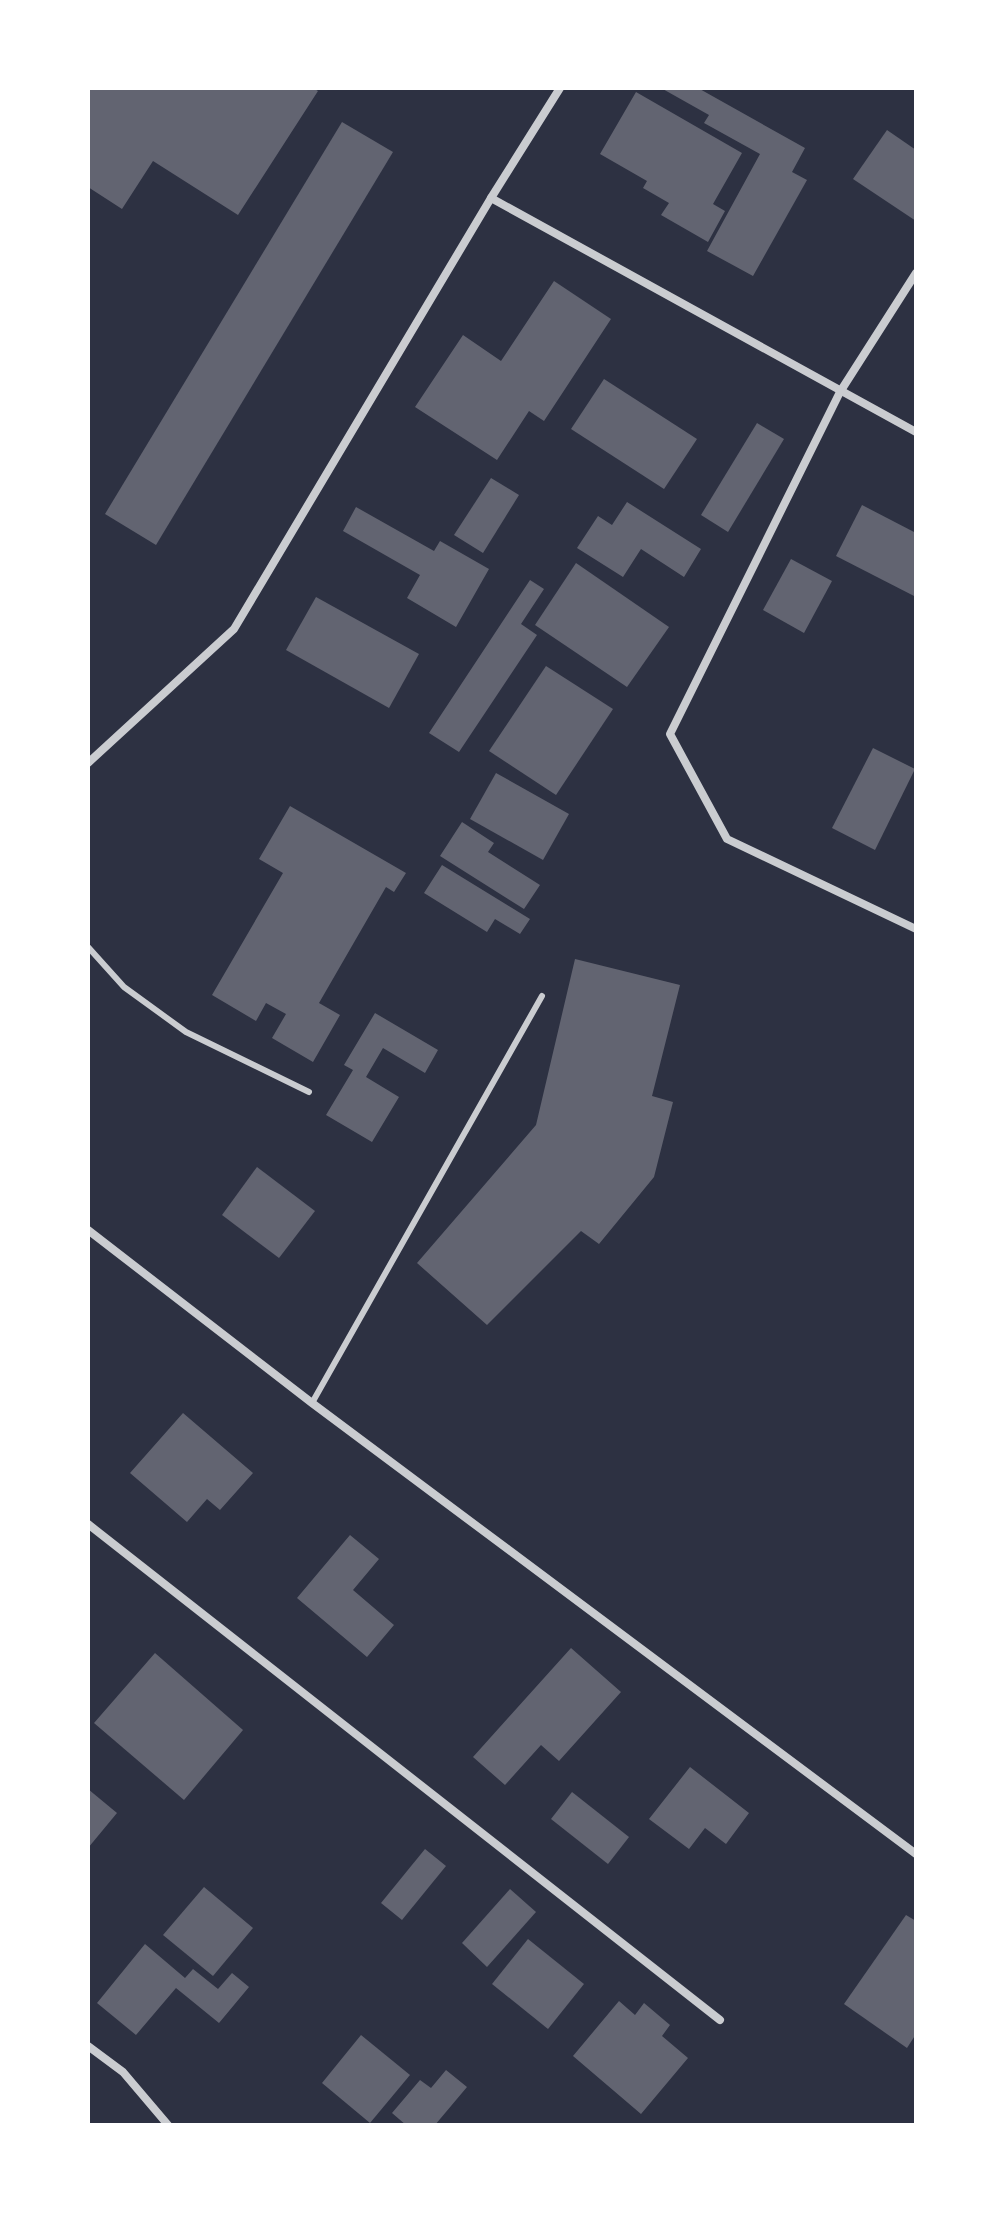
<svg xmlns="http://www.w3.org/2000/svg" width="1004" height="2213" font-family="'Noto Sans',sans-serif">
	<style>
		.building { fill: #626471 }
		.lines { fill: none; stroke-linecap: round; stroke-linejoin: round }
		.service { stroke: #caccd0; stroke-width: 6 }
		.minor { stroke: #caccd0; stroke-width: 8 }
	</style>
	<rect width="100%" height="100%" fill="#2d3142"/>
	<g class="building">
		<path d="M88 88H313L318 91 238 215 153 161 122 209 88 187Z"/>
		<path d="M661 88H698L805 148 792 172 807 180 753 276 707 251 760 154 704 123 709 115Z"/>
		<path d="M636 92 742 153 713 204 725 211 708 242 661 215 669 203 643 188 647 181 600 154Z"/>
		<path d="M342 122 393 152 156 545 105 514Z"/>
		<path d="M887 130 916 150V221L853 179Z"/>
		<path d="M554 281 611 319 544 421 529 411 497 460 415 407 463 335 501 361Z"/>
		<path d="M604 379 697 439 664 489 571 429Z"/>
		<path d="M757 423 784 439 728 532 701 515Z"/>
		<path d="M491 478 519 495 483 553 454 535Z"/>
		<path d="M627 502 701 549 684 577 641 549 623 577 577 548 598 516 612 525Z"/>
		<path d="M862 505 916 533V597L836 556Z"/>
		<path d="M356 507 434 551 440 541 489 569 456 627 407 598 420 575 343 531Z"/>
		<path d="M791 559 832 581 804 633 763 610Z"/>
		<path d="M576 563 669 627 627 687 535 625Z"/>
		<path d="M530 580 544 589 521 624 537 635 459 752 429 733Z"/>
		<path d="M316 597 419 654 389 708 286 650Z"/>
		<path d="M546 666 613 709 556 795 489 751Z"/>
		<path d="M873 748 915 769 875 850 832 828Z"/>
		<path d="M496 773 569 814 543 860 470 819Z"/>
		<path d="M290 806 406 873 394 892 386 887 319 1003 340 1015 313 1062 272 1038 286 1014 266 1003 256 1021 212 995 283 873 259 859Z"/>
		<path d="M462 822 494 843 488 852 540 885 524 909 440 856Z"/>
		<path d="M442 865 530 919 520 934 495 919 487 932 424 893Z"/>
		<path d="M575 959 680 985 652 1096 673 1102 654 1177 599 1244 581 1231 487 1325 417 1263 536 1125Z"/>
		<path d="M375 1013 438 1050 425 1073 383 1048 366 1077 399 1097 372 1142 326 1115 353 1070 344 1065Z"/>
		<path d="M257 1167 315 1211 279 1258 222 1215Z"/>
		<path d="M183 1413 253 1473 220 1510 207 1499 187 1522 130 1473Z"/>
		<path d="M350 1535 379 1559 353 1590 394 1625 367 1657 297 1598Z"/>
		<path d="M571 1648 621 1692 559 1761 541 1745 505 1785 473 1757Z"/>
		<path d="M155 1653 243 1730 184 1800 94 1723Z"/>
		<path d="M690 1767 749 1813 726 1844 705 1828 689 1849 649 1819Z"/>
		<path d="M88 1789 117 1813 88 1848Z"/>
		<path d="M572 1792 629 1837 608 1864 551 1819Z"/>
		<path d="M425 1849 446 1866 402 1920 381 1903Z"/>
		<path d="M204 1887 253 1928 213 1976 163 1935Z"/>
		<path d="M510 1889 536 1912 487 1967 462 1943Z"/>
		<path d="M906 1915 916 1921V2034L907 2048 844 2004Z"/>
		<path d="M528 1939 584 1984 548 2029 492 1984Z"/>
		<path d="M145 1944 185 1978 193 1969 218 1989 232 1973 249 1987 219 2023 176 1988 136 2035 97 2003Z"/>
		<path d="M619 2001 635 2015 644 2003 670 2025 662 2036 688 2058 641 2114 573 2056Z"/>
		<path d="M361 2035 410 2075 370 2123 322 2083Z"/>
		<path d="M446 2070 467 2087 435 2125H406L392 2113 420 2080 431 2088Z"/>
	</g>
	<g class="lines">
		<g class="service">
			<path d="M88 947 124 987 186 1032 309 1092"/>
			<path d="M312 1403 542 996"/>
		</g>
		<g class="minor">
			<path d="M491 198 916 432"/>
			<path d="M916 273 840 392 670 734 727 839 916 929"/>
			<path d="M88 763 234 629 491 198 560 88"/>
			<path d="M88 1230 312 1403 916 1854"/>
			<path d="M88 1524 720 2020"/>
			<path d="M88 2046 123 2072 168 2125"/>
		</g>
	</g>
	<rect width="1004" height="2213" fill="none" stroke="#ffffff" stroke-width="180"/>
</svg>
